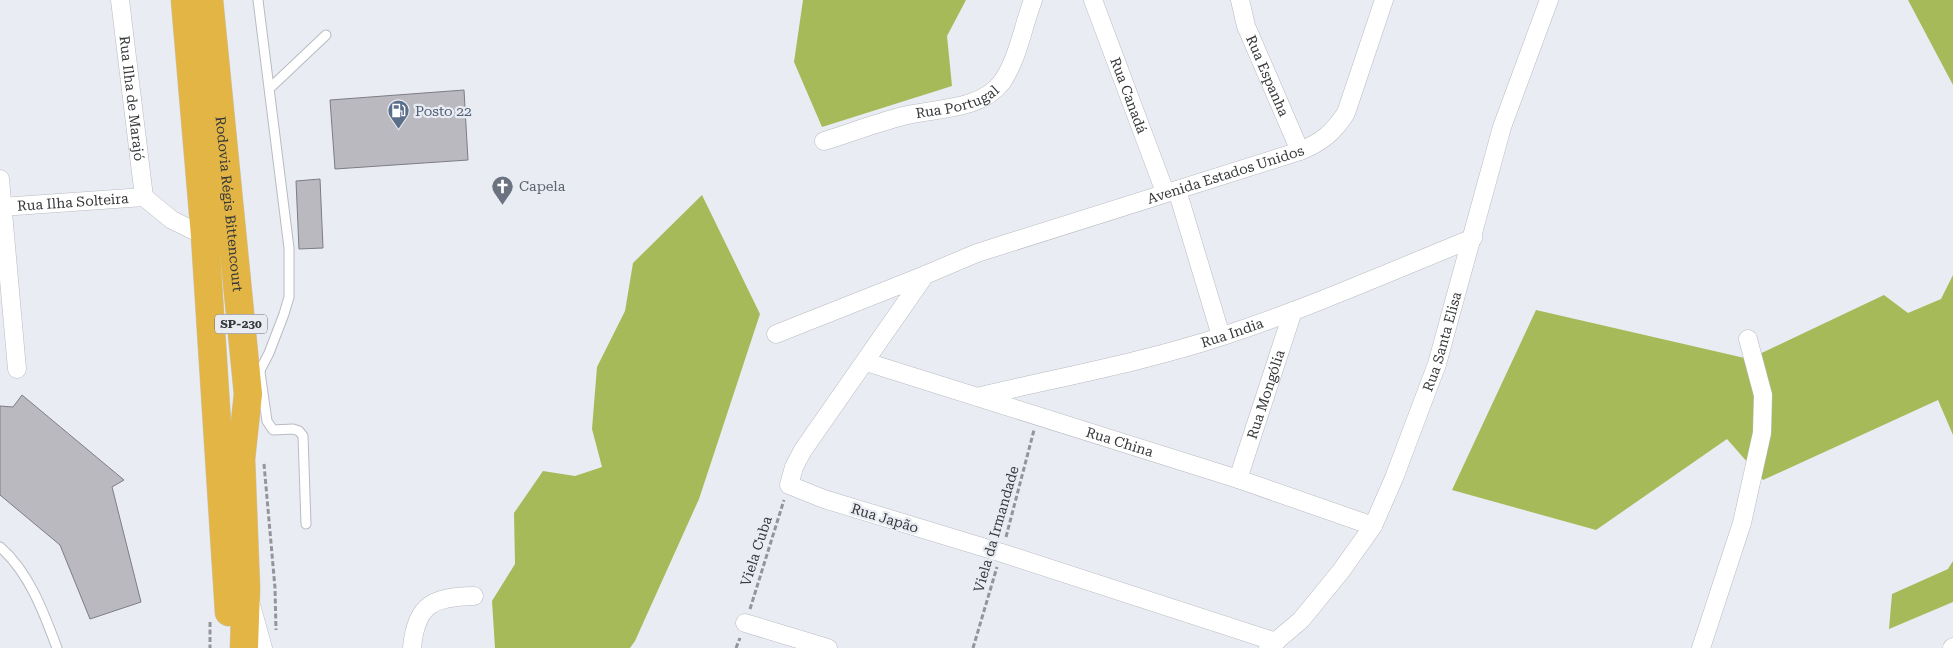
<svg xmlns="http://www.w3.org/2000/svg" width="1953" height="648" font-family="'Roboto Serif',serif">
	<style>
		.forest { fill: #a7ba59 }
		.building { fill: #bab9c0; stroke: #7e7d83 }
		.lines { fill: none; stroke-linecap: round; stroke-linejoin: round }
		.lane-casing { stroke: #b9bbc2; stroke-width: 11 }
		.street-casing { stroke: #b9bbc2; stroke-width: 19 }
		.highway-casing { stroke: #cbcbcc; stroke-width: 29 }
		.path { stroke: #93959a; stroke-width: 3; stroke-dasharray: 5 2.5; stroke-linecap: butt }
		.lane { stroke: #fff; stroke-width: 9 }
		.street { stroke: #fff; stroke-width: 18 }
		.highway { stroke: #e2b544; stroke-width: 28 }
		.labels { text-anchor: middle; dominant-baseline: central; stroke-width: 4.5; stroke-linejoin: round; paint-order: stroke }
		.shield { fill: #e9ecf3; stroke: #6c6e72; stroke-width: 1 }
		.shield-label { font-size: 12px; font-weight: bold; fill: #36383a }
		.street-label { font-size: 14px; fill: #36383a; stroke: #e9ecf3 }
		.service-label { font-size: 14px; fill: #4e5e75; stroke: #e9ecf3; text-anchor: start }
		.worship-label { font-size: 14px; fill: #5b616d; stroke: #e9ecf3; text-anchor: start }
	</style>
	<rect width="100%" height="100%" fill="#e9ecf3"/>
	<g class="forest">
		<path d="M803 0H966L947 36 952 86 822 127 794 62Z"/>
		<path d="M1908 0H1953V85Z"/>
		<path d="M702 195 760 314 699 499 635 641 630 648H495L492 601 515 564 514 513 543 471 575 476 602 467 592 429 597 367 625 311 633 263Z"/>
		<path d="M1953 275V435L1938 400 1763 480 1727 439 1596 530 1452 490 1536 310 1749 359 1884 295 1908 313 1941 299Z"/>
		<path d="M1953 561V602L1889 629 1892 594 1948 569Z"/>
	</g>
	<g class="building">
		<path d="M464 90 468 160 335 169 330 100Z"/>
		<path d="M320 179 323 248 299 249 296 181Z"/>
		<path d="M22 395 124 480 112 487 141 602 90 619 60 545 0 495V406L13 407Z"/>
	</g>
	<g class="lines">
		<defs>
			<g id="lane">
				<path d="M270 88 326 35"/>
				<path d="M260 372 267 421 273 430 293 429 299 431 303 436 306 524"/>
				<path d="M254 382 269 353 284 314 289 297V248L258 0"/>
				<path d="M0 547C29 572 44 613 57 648"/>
			</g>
			<g id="street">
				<path id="s1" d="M120 0 144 197"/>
				<path id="s2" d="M1093 0 1165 192"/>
				<path id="s3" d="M1240 0 1246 26 1300 151"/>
				<path id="s4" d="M824 141C850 133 876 123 903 116 934 108 980 111 1002 82 1018 59 1023 26 1033 0"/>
				<path d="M0 179 17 369"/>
				<path d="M1177 190 1221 336"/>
				<path d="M144 197 172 220 205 236"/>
				<path id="s5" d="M1 207 144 197"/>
				<path d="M776 334 925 275"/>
				<path id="s6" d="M866 362 1238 479 1373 526"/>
				<path id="s7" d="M981 396C1061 377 1144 362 1223 336 1308 308 1390 272 1473 238"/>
				<path id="s8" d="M1238 479 1293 311"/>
				<path d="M251 605 263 648"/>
				<path d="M745 623 828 648"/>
				<path id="s9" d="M1276 642 1002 553 824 499 789 485 794 467 803 450 925 275 977 253 1300 151C1322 142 1333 133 1346 113L1384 0"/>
				<path d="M412 648C416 603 434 597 474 596"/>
				<path id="s10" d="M1268 648 1301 620 1341 571 1373 526 1394 478 1437 364 1502 127 1549 0"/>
				<path d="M1701 648 1742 523 1762 433 1763 395 1748 339"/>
				<path d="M1952 648 1953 647"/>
			</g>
			<g id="highway">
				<path d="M185 0 205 236 229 612"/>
				<path id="s11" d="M209 0 248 394 241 459 246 588 244 648"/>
			</g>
		</defs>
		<use href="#lane" class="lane-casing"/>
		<use href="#street" class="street-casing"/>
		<use href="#highway" class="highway-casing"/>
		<g class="path">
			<path d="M264 464 275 588 276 630"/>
			<path d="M1006 537 1034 430"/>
			<path d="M750 609 784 500"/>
			<path d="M210 622V648"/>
			<path d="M736 648 740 638"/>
			<path d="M973 648 997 567"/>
		</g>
		<use href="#lane" class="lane"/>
		<use href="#street" class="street"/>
		<use href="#highway" class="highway"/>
	</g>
	<defs>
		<symbol id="fuel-pin" viewBox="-11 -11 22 30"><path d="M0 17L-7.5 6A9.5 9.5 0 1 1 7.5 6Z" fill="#5c6f8a" stroke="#e9ecf3"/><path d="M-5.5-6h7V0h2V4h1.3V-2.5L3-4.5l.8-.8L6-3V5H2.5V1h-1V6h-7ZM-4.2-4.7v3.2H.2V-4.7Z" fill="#fff"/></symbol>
		<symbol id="church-pin" viewBox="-11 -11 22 30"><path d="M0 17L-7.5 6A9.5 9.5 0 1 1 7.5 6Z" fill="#6b7280" stroke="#e9ecf3"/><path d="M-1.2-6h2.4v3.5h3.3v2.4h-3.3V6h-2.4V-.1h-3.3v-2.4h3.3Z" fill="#fff"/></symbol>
	</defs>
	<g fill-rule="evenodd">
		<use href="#fuel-pin" x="386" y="98" width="25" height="34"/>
		<use href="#church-pin" x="490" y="174" width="25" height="34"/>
	</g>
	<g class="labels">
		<rect class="shield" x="215" y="314.5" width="52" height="19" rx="4"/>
		<g class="shield-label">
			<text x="241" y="324">SP-230</text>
		</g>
		<g class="street-label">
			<text stroke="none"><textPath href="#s3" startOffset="81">Rua Espanha</textPath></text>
			<text stroke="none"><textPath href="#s2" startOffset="102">Rua Canadá</textPath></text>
			<text stroke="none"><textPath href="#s1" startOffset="99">Rua Ilha de Marajó</textPath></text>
			<text stroke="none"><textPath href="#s4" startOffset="139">Rua Portugal</textPath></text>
			<text stroke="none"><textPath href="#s9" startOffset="1080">Avenida Estados Unidos</textPath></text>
			<text stroke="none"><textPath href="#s5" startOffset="72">Rua Ilha Solteira</textPath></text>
			<text stroke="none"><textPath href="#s11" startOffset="205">Rodovia Régis Bittencourt</textPath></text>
			<text stroke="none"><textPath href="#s7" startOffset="259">Rua India</textPath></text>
			<text stroke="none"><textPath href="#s10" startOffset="359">Rua Santa Elisa</textPath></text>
			<text stroke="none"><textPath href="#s8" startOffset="89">Rua Mongólia</textPath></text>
			<text stroke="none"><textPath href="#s6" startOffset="266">Rua China</textPath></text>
			<text transform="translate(885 518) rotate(17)">Rua Japão</text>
			<text transform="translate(996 529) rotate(-74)">Viela da Irmandade</text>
			<text transform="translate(756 551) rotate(-72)">Viela Cuba</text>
		</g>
		<g class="service-label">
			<text x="415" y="111">Posto 22</text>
		</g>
		<g class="worship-label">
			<text x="519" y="186">Capela</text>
		</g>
	</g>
</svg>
